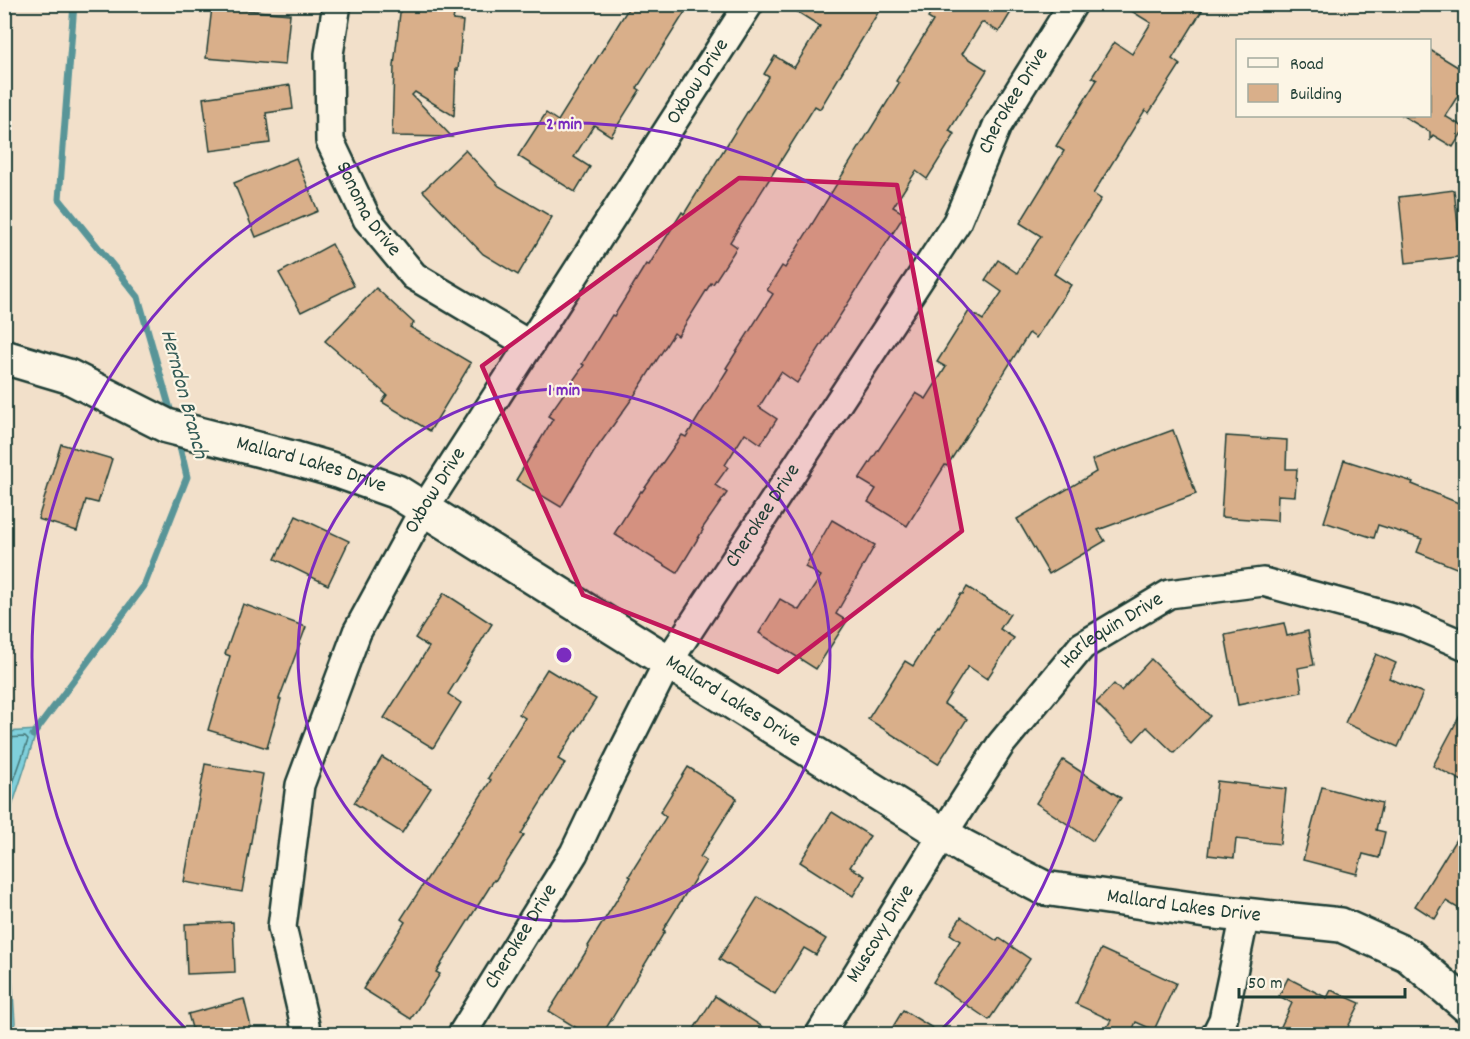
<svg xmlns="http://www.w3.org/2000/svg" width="1470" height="1039" font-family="Dekko,sans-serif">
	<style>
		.water { fill: #7fcfdb; stroke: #599598; stroke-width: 1.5 }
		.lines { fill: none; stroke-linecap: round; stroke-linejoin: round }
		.shore { stroke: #457777; stroke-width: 1.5 }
		.stream { stroke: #599598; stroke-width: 7 }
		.building { fill: #d9af8a; stroke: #1f3d34; stroke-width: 1.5 }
		.street-casing { stroke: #1f3d34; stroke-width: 32 }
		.secondary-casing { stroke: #1f3d34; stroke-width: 38 }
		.street { stroke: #fcf5e5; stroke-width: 27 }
		.secondary { stroke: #fcf5e5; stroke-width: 33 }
		.marked { fill: #c2185b; fill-opacity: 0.2; stroke: #c2185b; stroke-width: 4.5; stroke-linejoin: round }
		.ring { fill: none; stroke: #7b2cbf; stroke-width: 3 }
		.labels { text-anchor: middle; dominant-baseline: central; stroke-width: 4.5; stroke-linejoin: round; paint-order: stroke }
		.street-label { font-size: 21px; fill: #1f3d34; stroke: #fcf5e5 }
		.water-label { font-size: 22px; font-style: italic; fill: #325a55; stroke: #fcf5e5 }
		.centre { fill: #7b2cbf; stroke: #fcf5e5; stroke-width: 3 }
		.ring-label { font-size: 18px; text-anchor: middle; font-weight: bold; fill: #7b2cbf; stroke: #fcf5e5; stroke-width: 4.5; stroke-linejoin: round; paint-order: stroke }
	</style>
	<rect width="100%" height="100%" fill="#f2e0ca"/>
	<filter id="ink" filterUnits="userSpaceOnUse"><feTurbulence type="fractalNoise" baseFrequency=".0167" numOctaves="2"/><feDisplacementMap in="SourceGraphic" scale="12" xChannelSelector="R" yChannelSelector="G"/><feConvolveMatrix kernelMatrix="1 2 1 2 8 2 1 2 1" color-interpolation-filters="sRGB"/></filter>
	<g filter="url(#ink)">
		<g class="water">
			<path d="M37 730 5 828V732Z"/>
			<path d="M4 856 15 1023 11 1034H4Z"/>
		</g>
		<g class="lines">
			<g class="shore">
				<path d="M4 738 25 737 28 740 4 809"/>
				<path d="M4 949 9 1021 6 1034"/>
			</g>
			<g class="stream">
				<path d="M74 4 59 199 138 297 172 416"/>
				<path d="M33 735 144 586 187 477 178 438"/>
			</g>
		</g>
		<g class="building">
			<path d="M401 4H456L453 20 463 21 458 70 456 69 454 116 415 92 412 95 452 137 392 136 394 66Z"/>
			<path d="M631 4H690L637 88 640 90 611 136 594 125 574 157 590 167 575 192 518 156 546 113 558 121Z"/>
			<path d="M785 4H869L879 11 820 109 815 106 730 242 737 247 713 284 711 283 678 336 674 333 634 396 594 452 561 507 516 480 553 419 548 416 584 365 582 364 612 315 614 316 646 264 649 265 682 212 684 214 769 77 764 74 775 56 794 68 820 26Z"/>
			<path d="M936 4H1016L999 32 982 22 962 54 987 70 949 131 955 134 927 179 916 171 893 207 905 214 797 383 781 372 759 407 777 419 761 444 745 433 725 465 728 467 715 485 727 493 702 529 703 530 677 573 614 534 641 491 642 492 682 435 686 437 728 369 726 368 773 294 767 290 782 266 785 268 899 83 896 81 933 21 928 18Z"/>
			<path d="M1120 4H1206L1172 59 1180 65 1149 113 1145 110 1093 194 1101 199 1054 274 1071 285 1036 338 1029 333 976 418 977 419 947 466 945 465 907 526 868 502 876 489 859 479 916 393 926 399 946 367 937 362 969 311 983 320 1002 292 985 280 998 260 1017 273 1041 236 1020 223 1064 151 1056 146 1097 80 1092 77 1114 42 1132 54 1151 23Z"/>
			<path d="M212 7 290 14 285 65 206 58Z"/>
			<path d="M1430 50 1466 72V83L1445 116 1465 128 1453 147 1433 135 1430 141V132L1403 116H1430Z"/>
			<path d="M290 85 293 109 266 113 270 143 210 151 203 98Z"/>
			<path d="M465 150 499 186 552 217 518 275 483 254 423 191Z"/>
			<path d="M296 158 318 211 256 237 234 183Z"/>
			<path d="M1454 190 1459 234 1466 233V256L1406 263 1399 197Z"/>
			<path d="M332 244 354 286 301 312 279 273Z"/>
			<path d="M376 288 414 323 410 327 471 363 430 431 382 402 387 395 325 341Z"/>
			<path d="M1173 430 1196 494 1098 530 1105 541 1049 574 1017 519 1096 472 1092 460Z"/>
			<path d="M1226 436 1287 440 1286 469H1297L1295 496 1278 495 1277 521 1221 517Z"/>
			<path d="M61 444 112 459 98 503 86 500 77 531 38 519Z"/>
			<path d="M1344 460 1413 482 1412 484 1466 506V572L1417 552 1422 539 1378 525 1374 538 1324 522Z"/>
			<path d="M296 516 349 541 328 585 275 559Z"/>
			<path d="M832 520 875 545 836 614 847 621 816 669 759 633 780 599 799 610 821 576 805 567Z"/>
			<path d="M967 587 1010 614 1000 629 1014 638 987 679 968 666 944 704 967 719 938 764 868 719 905 661 913 666 938 627 939 628 961 594H963Z"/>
			<path d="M444 593 492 624 448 694 461 703 433 748 384 718 429 647 415 638Z"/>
			<path d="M243 604 306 627 279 699H281L267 748 208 730 230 656 225 654Z"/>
			<path d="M1284 623 1287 636 1308 631 1314 665 1298 668 1302 692 1238 705 1225 635Z"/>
			<path d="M1376 654 1396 663 1389 678 1423 693 1398 747 1345 723Z"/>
			<path d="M1151 659 1210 716 1174 753 1147 727 1134 741 1096 703 1114 684 1121 691Z"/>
			<path d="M547 669 596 699 558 759 565 763 521 834 524 835 495 881 494 880 436 972 440 974 411 1019 363 989 405 922 401 919 491 780 488 778 525 718 519 714Z"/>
			<path d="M1466 704V783L1433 766Z"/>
			<path d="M382 757 431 788 402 833 354 803Z"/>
			<path d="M1063 760 1121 798 1093 841 1036 803Z"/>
			<path d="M205 764 263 774 242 892 184 882Z"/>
			<path d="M688 767 737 798 700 857 706 861 663 930 665 931 602 1035H588L549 1011 589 947 588 946 631 877 629 876 666 817 660 812Z"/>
			<path d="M1217 781 1286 789 1280 844 1236 839 1234 858 1208 855Z"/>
			<path d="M1322 787 1382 803 1376 830 1385 832 1379 858 1363 854 1357 874 1303 860Z"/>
			<path d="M832 812 870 836 850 867 865 876 853 896 800 862Z"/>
			<path d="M1466 823V913L1446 901 1435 919 1415 906Z"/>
			<path d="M758 897 826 939 816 955 804 948 775 994 719 959Z"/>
			<path d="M961 917 997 941 999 938 1030 959 989 1020 933 982 960 941 950 934Z"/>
			<path d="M233 922 235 972 187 974 185 924Z"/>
			<path d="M1101 949 1176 983 1154 1030 1136 1022 1130 1035H1117L1106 1029 1111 1020 1076 1004Z"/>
			<path d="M1288 978 1327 998 1331 990 1360 1003 1344 1035H1277L1292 1003 1279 996Z"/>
			<path d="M715 996 775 1035H690Z"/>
			<path d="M244 999 253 1035H194L188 1014Z"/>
			<path d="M903 1010 944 1035H888Z"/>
		</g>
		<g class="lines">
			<defs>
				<g id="street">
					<path id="s1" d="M337 4 329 54 330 141 367 219 414 276 530 345"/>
					<path id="s2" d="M307 1034 282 927 300 785 357 632 424 509 749 4"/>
					<path id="s3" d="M462 1034 574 853 611 775 668 662 957 222 997 126 1073 4"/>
					<path id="s4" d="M820 1034 943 834 1001 744 1082 646 1169 594 1263 582 1407 621 1466 646"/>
					<path d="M1216 1034 1223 1020 1245 915"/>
				</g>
				<g id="secondary">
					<path id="s5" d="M4 357 68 376 167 426 296 459 341 472 397 492 964 847 1044 888 1206 911 1341 925 1408 955 1466 1005"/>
				</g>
			</defs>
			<use href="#street" class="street-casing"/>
			<use href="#secondary" class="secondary-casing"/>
			<use href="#street" class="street"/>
			<use href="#secondary" class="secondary"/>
		</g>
	</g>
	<path class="marked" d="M739 178 897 185 962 531 778 672 583 595 482 366Z"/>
	<g class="ring">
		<circle cx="564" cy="655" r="266"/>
		<path d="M191 1034A532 532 0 1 1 937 1034"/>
	</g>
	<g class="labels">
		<g class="street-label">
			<text stroke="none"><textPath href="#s2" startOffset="1064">Oxbow Drive</textPath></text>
			<text stroke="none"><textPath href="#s3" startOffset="1086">Cherokee Drive</textPath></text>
			<text stroke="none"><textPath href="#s1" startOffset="216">Sonoma Drive</textPath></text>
			<text stroke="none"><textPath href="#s5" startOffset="327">Mallard Lakes Drive</textPath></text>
			<text stroke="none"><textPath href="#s2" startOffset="578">Oxbow Drive</textPath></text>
			<text stroke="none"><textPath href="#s3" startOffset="600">Cherokee Drive</textPath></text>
			<text stroke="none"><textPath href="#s4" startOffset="502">Harlequin Drive</textPath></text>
			<text stroke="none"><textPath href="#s5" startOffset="813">Mallard Lakes Drive</textPath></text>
			<text stroke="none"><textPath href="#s5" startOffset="1317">Mallard Lakes Drive</textPath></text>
			<text stroke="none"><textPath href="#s4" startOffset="117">Muscovy Drive</textPath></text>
			<text stroke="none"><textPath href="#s3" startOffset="114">Cherokee Drive</textPath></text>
		</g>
		<g class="water-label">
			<text transform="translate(183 394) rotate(75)">Herndon Branch</text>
		</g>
	</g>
	<circle cx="564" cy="655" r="9" class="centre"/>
	<g class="ring-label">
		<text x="564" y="129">2 min</text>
		<text x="564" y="395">1 min</text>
	</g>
	<rect width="1470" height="1039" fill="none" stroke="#fcf5e5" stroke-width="24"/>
	<rect x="12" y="12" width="1446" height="1015" fill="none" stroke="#1f3d34" stroke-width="2" filter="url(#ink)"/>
	<rect x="1236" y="39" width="195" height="78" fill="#fcf5e5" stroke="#a4ab9e" stroke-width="1.5"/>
	<rect x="1248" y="58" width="30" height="9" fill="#fcf5e5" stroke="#a4ab9e" stroke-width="1.5"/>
	<text x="1290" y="69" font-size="18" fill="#1f3d34">Road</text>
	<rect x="1248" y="84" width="30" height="18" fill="#d9af8a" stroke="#a4ab9e" stroke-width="1.5"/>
	<text x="1290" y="99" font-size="18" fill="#1f3d34">Building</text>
	<path d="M1239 988v9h166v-9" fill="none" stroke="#1f3d34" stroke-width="3"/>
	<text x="1248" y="988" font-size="18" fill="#1f3d34" stroke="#fcf5e5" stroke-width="4.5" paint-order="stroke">50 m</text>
</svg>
